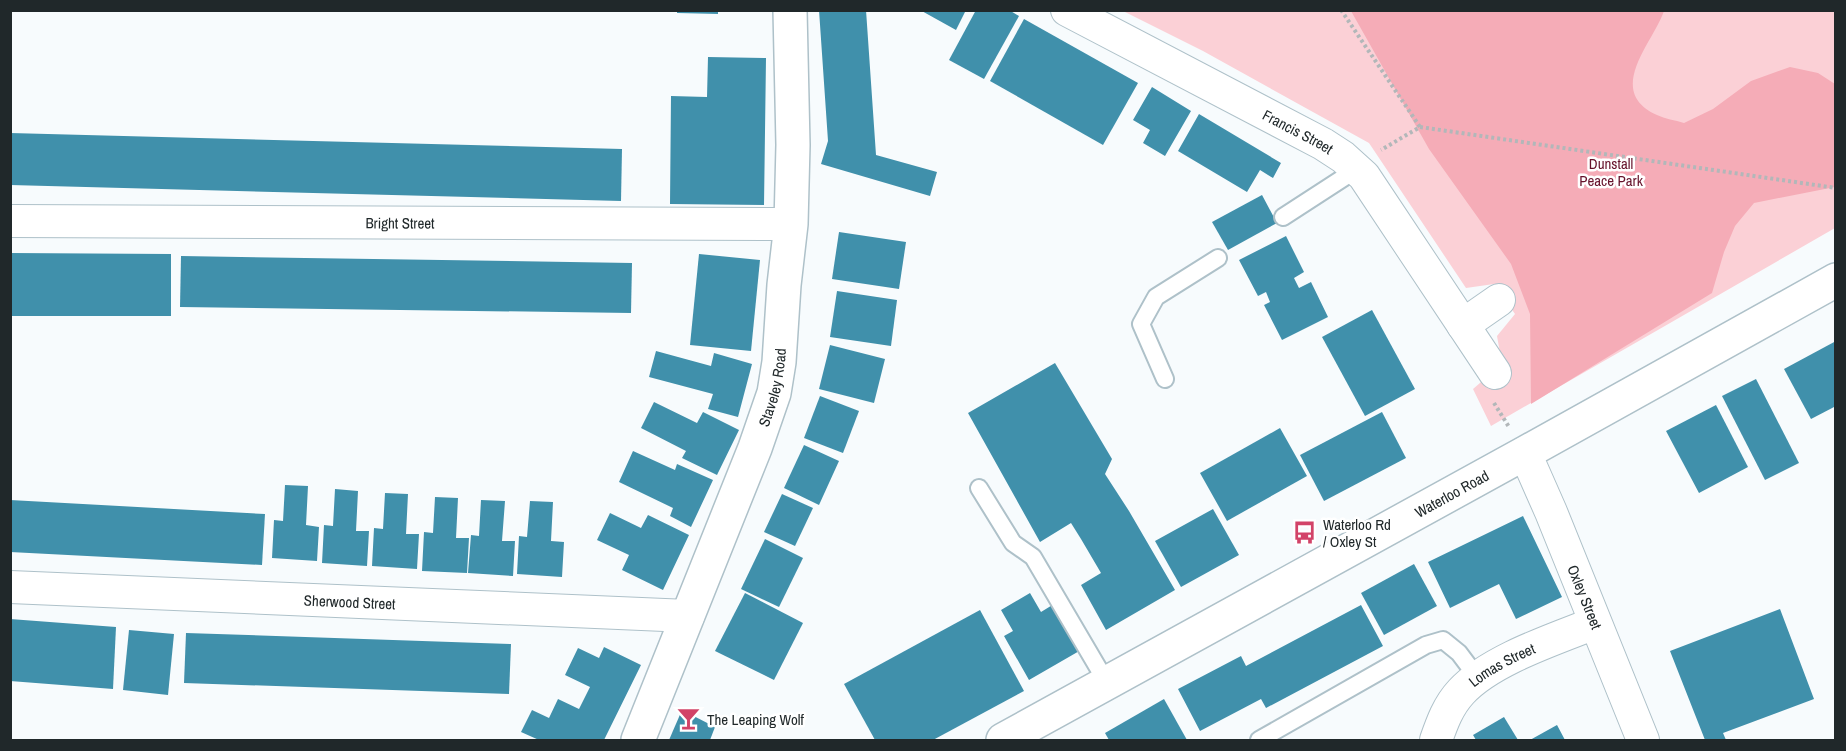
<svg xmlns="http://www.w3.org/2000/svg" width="1846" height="751" font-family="'Archivo Narrow',sans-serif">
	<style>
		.green { fill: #fbd0d6 }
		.forest { fill: #f5acb7 }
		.building { fill: #4090ab }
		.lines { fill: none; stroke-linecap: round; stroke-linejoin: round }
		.lane-casing { stroke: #aec1c9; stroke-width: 20 }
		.street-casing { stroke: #aec1c9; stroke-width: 34 }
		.secondary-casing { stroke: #aec1c9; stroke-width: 36 }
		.path { stroke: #b2b7b9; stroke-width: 4; stroke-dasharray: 3 3; stroke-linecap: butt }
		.lane { stroke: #fff; stroke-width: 16 }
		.street { stroke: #fff; stroke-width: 32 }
		.secondary { stroke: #fff; stroke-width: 33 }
		.labels { text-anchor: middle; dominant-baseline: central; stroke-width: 5; stroke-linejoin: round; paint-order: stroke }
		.street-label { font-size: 15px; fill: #20282a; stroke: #fff }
		.park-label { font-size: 15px; fill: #66122b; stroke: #fff }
		.poi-label { font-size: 15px; fill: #20282a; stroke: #fff; text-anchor: start }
	</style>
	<rect width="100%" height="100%" fill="#f7fbfd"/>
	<path class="green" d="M1123 11H1835V228L1491 426 1473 389 1502 364 1497 336 1515 314 1494 284 1466 288 1369 143 1203 51Z"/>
	<path class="forest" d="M1351 11H1664C1653 43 1604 91 1657 115 1665 119 1675 120 1684 123L1713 109 1751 81 1790 67 1818 73 1835 84V187L1754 203 1735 226 1724 252 1712 293 1531 404 1530 314 1511 264 1429 149Z"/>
	<g class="building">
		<path d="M677 10H718V14L677 13Z"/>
		<path d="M819 10H866L876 155 937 172 930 196 821 164 828 141Z"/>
		<path d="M920 10H966L956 30Z"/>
		<path d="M976 10H1009L1019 16 984 79 949 60Z"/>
		<path d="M1024 19 1138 83 1103 145 990 81Z"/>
		<path d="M708 57 766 58 764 205 670 204 671 96 707 97Z"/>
		<path d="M1152 87 1191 111 1165 156 1143 143 1150 130 1133 120Z"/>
		<path d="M1199 114 1281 163 1273 178 1260 170 1247 192 1178 151Z"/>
		<path d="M10 133 622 149 621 201 10 185Z"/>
		<path d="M1262 195 1277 223 1228 250 1212 222Z"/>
		<path d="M839 232 906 242 899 289 832 279Z"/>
		<path d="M1286 236 1304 272 1294 278 1299 288 1311 282 1328 317 1282 340 1264 305 1270 302 1266 292 1258 296 1239 260Z"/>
		<path d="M10 253 171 254V316H10Z"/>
		<path d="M699 254 760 260 751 351 690 345Z"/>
		<path d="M181 256 632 263 631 313 180 307Z"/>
		<path d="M837 291 897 300 891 346 830 337Z"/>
		<path d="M1372 310 1415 389 1365 416 1322 337Z"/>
		<path d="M1836 341V406L1811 419 1784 369Z"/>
		<path d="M830 345 885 359 874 403 819 389Z"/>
		<path d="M656 351 711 366 714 353 752 364 738 417 708 409 713 394 649 377Z"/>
		<path d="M1055 363 1112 459 1105 474 1129 511 1175 590 1106 630 1081 585 1101 573 1081 539 1071 523 1040 542 968 413Z"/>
		<path d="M1756 379 1799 463 1765 480 1722 396Z"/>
		<path d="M820 396 859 411 843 453 804 438Z"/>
		<path d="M654 402 697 423 703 412 739 430 717 475 682 458 686 451 641 428Z"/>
		<path d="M1716 405 1748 467 1699 493 1666 431Z"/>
		<path d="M1382 412 1406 458 1324 501 1300 455Z"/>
		<path d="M1280 428 1307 476 1227 521 1200 473Z"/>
		<path d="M804 445 839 461 819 505 784 488Z"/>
		<path d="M633 451 675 470 677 464 713 480 691 527 670 516 673 508 619 482Z"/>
		<path d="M285 485 308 486 306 525 319 527 317 561 272 558 274 520 283 521Z"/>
		<path d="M335 489 358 491 356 531H369L367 566 322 563 324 525 333 526Z"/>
		<path d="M385 493 408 494 406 534H419L417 569 372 566 374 528 383 529Z"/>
		<path d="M782 494 813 508 795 546 764 532Z"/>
		<path d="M435 497 458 498 456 538H469L467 573 422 571 424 532 433 533Z"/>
		<path d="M10 500 265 514 262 565 10 552Z"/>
		<path d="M481 500 505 501 502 541H515L513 576 468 573 471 535 479 536Z"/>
		<path d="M530 501 553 502 551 541 564 542 562 577 517 574 519 536 527 537Z"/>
		<path d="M1213 509 1239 555 1181 587 1155 541Z"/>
		<path d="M610 513 641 528 648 515 689 535 663 590 622 570 629 555 597 540Z"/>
		<path d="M1523 516 1562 597 1516 619 1499 584 1450 608 1428 562Z"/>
		<path d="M765 539 803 558 779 607 741 589Z"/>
		<path d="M1414 564 1437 606 1384 635 1361 593Z"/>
		<path d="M745 593 803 623 774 680 715 651Z"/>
		<path d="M1030 593 1041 612 1054 604 1081 650 1029 680 1004 636 1013 631 1001 610Z"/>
		<path d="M1361 605 1383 646 1266 708 1261 699 1200 731 1178 689 1241 656 1246 666Z"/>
		<path d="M1780 609 1814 699 1723 733 1726 740H1705L1670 651Z"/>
		<path d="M980 610 1024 691 933 740H875L844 684Z"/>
		<path d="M10 619 116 627 113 689 10 681Z"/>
		<path d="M129 630 174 634 168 695 123 690Z"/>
		<path d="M186 633 511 644 509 694 184 683Z"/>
		<path d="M604 647 641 665 604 740H539L521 732 532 710 549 718 558 699 579 709 590 687 565 675 578 648 599 658Z"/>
		<path d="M1164 699 1187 740H1109L1105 733Z"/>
		<path d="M682 710 715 727 710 740H669Z"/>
		<path d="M1504 717 1518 740H1476L1473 735Z"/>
		<path d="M1557 725 1565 740H1530Z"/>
	</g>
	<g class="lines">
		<defs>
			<g id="lane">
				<path d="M1283 217 1357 169"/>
				<path d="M1165 379 1141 324 1156 297 1218 258"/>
				<path d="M979 488 1013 543 1033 557 1107 683"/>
				<path d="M1259 740 1426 645 1443 640 1459 653 1477 677"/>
			</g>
			<g id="street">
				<path id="s1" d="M1067 10 1323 144 1343 157 1364 176 1495 373"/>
				<path id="s2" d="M10 221 791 224"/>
				<path d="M1463 325 1499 300"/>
				<path id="s3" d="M1525 453 1551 512 1643 740"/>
				<path id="s4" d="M10 587 688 616"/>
				<path id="s5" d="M1436 740C1442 723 1448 706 1461 692 1490 660 1555 639 1595 623"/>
			</g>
			<g id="secondary">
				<path id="s6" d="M638 740 755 448 774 393 779 362 784 285 791 224 793 145 790 10"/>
				<path id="s7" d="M1003 740 1525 453 1836 280"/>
			</g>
		</defs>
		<use href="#lane" class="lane-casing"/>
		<use href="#street" class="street-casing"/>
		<use href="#secondary" class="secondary-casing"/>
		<g class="path">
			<path d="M1341 10 1420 127 1381 150"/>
			<path d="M1420 127 1836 188"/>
			<path d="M1494 403 1509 427"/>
		</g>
		<use href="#lane" class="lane"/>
		<use href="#street" class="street"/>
		<use href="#secondary" class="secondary"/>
	</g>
	<defs>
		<symbol id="bus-bare" viewBox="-9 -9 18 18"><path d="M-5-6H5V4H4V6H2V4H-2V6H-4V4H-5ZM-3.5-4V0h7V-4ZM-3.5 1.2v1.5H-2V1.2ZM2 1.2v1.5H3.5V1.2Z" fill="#d24368" stroke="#fff" stroke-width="2.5" paint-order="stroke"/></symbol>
		<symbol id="bar-bare" viewBox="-9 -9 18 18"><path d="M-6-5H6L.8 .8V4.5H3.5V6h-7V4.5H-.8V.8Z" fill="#d24368" stroke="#fff" stroke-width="2.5" paint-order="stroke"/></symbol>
	</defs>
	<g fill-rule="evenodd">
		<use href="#bus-bare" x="1288" y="516" width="33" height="33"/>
		<use href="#bar-bare" x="672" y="702" width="33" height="33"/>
	</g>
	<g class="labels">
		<g class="street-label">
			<text stroke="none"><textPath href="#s1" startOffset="261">Francis Street</textPath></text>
			<text stroke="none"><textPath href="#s2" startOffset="390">Bright Street</textPath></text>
			<text stroke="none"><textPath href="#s6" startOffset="378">Staveley Road</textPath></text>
			<text stroke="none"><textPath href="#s7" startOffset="512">Waterloo Road</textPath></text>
			<text stroke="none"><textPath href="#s3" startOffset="156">Oxley Street</textPath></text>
			<text stroke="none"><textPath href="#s4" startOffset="340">Sherwood Street</textPath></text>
			<text stroke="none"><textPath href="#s5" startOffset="104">Lomas Street</textPath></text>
		</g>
		<g class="park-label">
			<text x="1611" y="163">Dunstall<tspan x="1611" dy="17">Peace Park</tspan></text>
		</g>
		<g class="poi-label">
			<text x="1323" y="524">Waterloo Rd<tspan x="1323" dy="17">/ Oxley St</tspan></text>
			<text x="707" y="719">The Leaping Wolf</text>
		</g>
	</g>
	<rect width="1846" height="751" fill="none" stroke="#20282a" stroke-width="24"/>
</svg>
